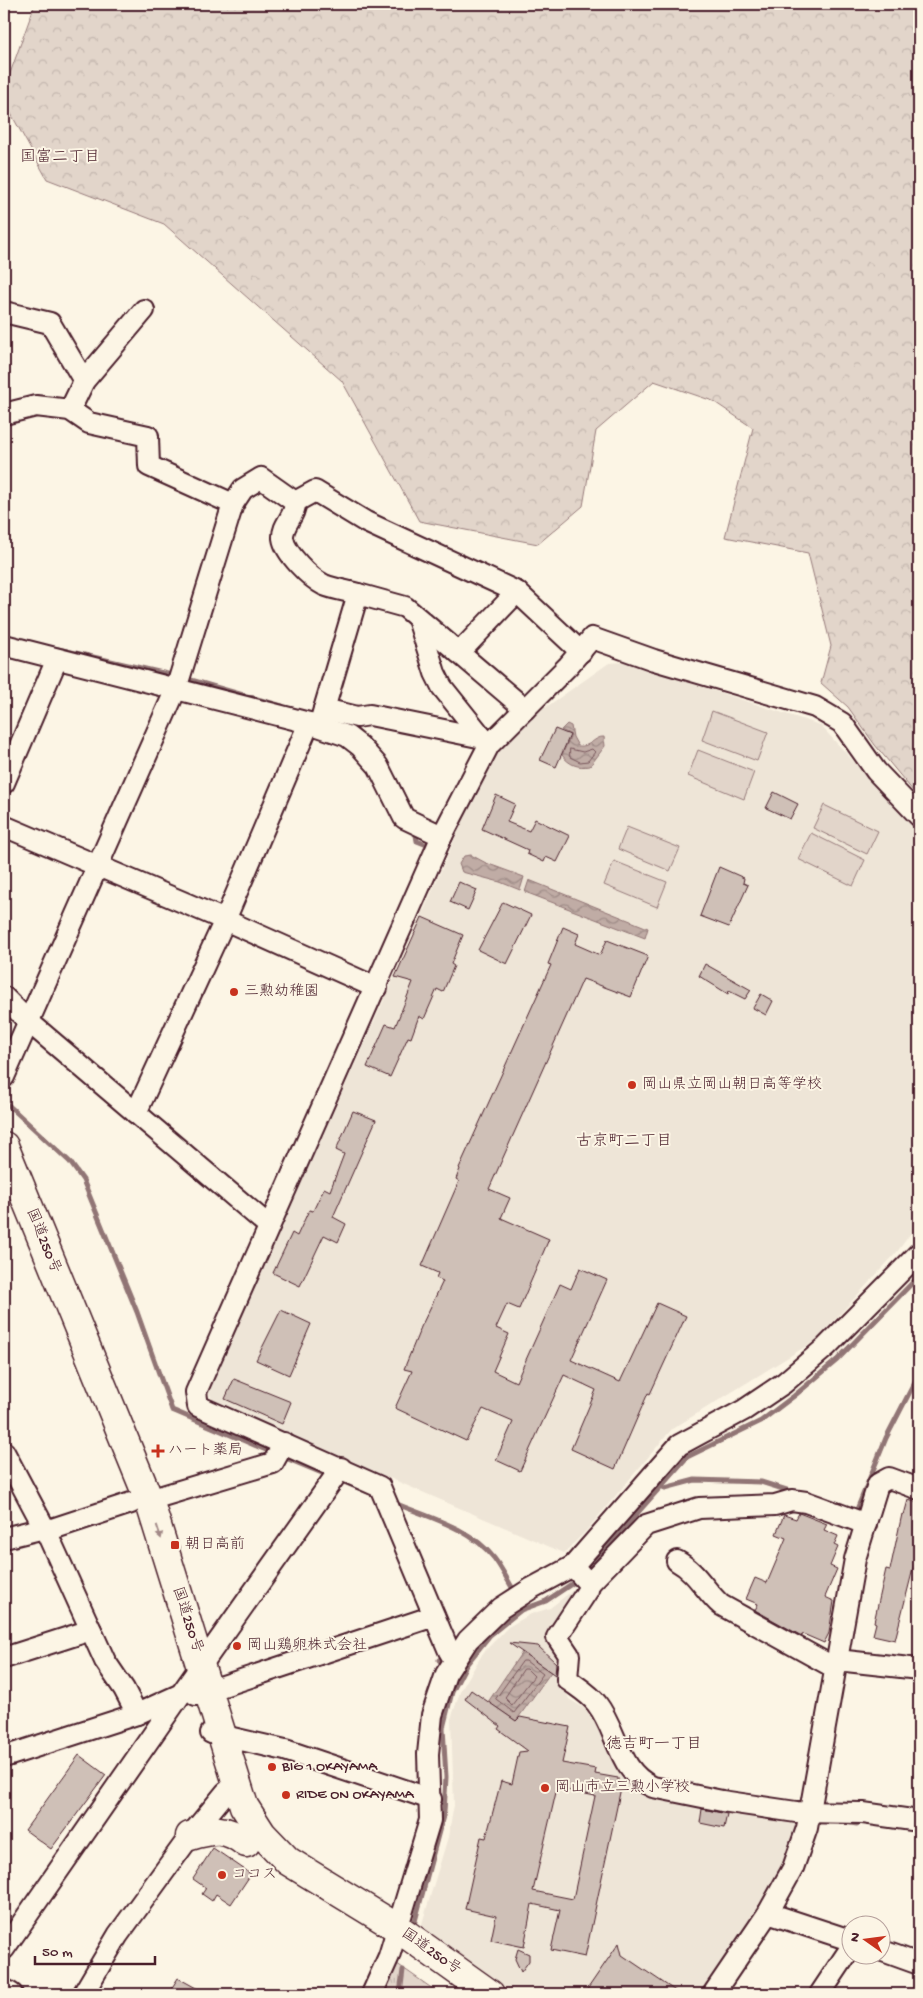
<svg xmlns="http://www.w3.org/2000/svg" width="923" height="1998" font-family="'Gochi Hand','Klee One',sans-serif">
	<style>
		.built { fill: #eee5d7 }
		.grass { fill: #e2d5ca; stroke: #967a7a }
		.forest { fill: url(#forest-crowns); stroke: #967a7a }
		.park { fill: url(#park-tufts); stroke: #967a7a }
		.water { fill: url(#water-waves); stroke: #917474 }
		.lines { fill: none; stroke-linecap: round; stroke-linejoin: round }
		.shore { stroke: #79575c; stroke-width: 1 }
		.stream { stroke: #917474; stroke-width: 5 }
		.building { fill: #cfc0b7; stroke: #4a1f2b; fill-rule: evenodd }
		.minor-casing { stroke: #4a1f2b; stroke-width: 24 }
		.highway-casing { stroke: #4a1f2b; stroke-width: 31 }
		.minor { stroke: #fcf5e5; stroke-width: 20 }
		.highway { stroke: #fcf5e5; stroke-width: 28 }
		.oneway { fill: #a38a88 }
		.poi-dot { fill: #c8321e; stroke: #fcf5e5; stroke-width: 2 }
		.labels { text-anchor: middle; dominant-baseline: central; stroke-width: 4; stroke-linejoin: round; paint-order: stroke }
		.poi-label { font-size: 15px; fill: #4a1f2b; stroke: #fcf5e5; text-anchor: start }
		.street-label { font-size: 15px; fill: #4a1f2b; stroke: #fcf5e5 }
		.neighbourhood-label { font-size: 16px; fill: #4a1f2b; stroke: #fcf5e5 }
	</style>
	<defs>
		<pattern id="forest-crowns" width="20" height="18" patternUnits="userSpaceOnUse" patternTransform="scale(1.25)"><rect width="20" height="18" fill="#e2d5ca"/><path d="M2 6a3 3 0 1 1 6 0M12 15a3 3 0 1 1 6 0" fill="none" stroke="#c3b6ae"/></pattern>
		<pattern id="park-tufts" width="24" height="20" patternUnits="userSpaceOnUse" patternTransform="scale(1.25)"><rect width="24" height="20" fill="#e2d5ca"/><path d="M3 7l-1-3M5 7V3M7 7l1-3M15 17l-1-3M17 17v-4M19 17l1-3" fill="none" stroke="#c3b6ae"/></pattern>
		<pattern id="water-waves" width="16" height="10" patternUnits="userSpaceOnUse" patternTransform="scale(1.25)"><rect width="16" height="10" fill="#c0aca5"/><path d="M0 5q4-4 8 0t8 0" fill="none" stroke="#9e8b87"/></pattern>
	</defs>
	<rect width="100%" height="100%" fill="#fcf5e5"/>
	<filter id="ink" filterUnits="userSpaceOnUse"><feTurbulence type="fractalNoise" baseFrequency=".02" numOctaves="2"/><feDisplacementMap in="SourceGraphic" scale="10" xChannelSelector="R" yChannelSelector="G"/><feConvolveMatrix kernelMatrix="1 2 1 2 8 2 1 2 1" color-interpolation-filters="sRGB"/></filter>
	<g filter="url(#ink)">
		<g class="built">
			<path d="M625 662 820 725 919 832V1222L897 1252 816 1340 672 1429 585 1532 564 1553 213 1402 208 1389 407 949 483 774 501 749 535 715 609 663Z"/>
			<path d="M580 1585 564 1655 565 1690 569 1699 587 1710 597 1721 628 1781 640 1791 698 1804 796 1820 794 1842 774 1886 701 1994H515L421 1927 448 1837 454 1805 451 1719 460 1692 483 1653 508 1627 531 1614 550 1608Z"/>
		</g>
		<g class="grass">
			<path d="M712 711 768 732 757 761 702 740Z"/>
			<path d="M698 750 754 772 744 799 688 776Z"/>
			<path d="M824 805 878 831 867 854 813 828Z"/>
			<path d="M627 827 680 848 670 871 618 849Z"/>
			<path d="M811 833 865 860 853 886 798 859Z"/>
			<path d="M614 861 667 882 657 907 604 885Z"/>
		</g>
		<path class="forest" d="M35 4H919V798L875 745 848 707 821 683 831 646 808 553 725 537 753 428 713 401 654 381 596 431 583 506 538 544 419 521 342 381 164 224 47 179 4 101V90Z"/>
		<path class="park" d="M393 1961 440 1994H377Z"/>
		<g class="water">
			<path d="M567 724 571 726 573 737 578 746C590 748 595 736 604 737L605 746 590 766C578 768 569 765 562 755L571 735 561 730Z"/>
			<path d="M471 855 486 863 524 877 520 890 500 882 462 872 459 864 464 856Z"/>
			<path d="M529 880 648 928 645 938 525 892Z"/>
			<path d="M522 1652 551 1672 516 1721 488 1702Z"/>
		</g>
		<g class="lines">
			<g class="shore">
				<path d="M570 749 583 752 592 749 595 752 588 761 580 762 570 757Z"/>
				<path d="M523 1661H526L543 1674 514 1713 496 1699Z"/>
				<path d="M524 1669H527L534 1676 512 1705 505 1698Z"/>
			</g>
			<g class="stream">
				<path d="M58 649 176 676"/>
				<path d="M184 678 282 706"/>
				<path d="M341 723 356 730 363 737"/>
				<path d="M394 777 413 816"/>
				<path d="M415 829 417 841 427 845"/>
				<path d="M4 1101 70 1162 83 1180 137 1312 172 1410 273 1453"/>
				<path d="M281 1456 329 1476"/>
				<path d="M339 1480 368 1492"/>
				<path d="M660 1486 665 1488 695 1480 761 1482 793 1492"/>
				<path d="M392 1502C427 1517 470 1527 494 1558 501 1567 507 1579 513 1589"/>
				<path d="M854 1511 856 1512 886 1438 919 1374"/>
				<path d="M585 1572 687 1457 761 1421 794 1396 837 1360 919 1276"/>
				<path d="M441 1654 443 1657 439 1660 443 1664"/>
				<path d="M844 1822 857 1824 863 1820"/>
				<path d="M415 1921 444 1812 446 1777 443 1728 452 1692 466 1665 490 1635 521 1610 546 1601 579 1579"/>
				<path d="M400 1994 403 1970"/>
			</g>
		</g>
		<g class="building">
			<path d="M555 729 570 735 556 767 540 760Z"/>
			<path d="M774 792 798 804 790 819 766 808Z"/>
			<path d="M496 795 515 804 507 822 529 831 535 819 570 836 557 862 546 857 544 862 527 854 528 850 482 829Z"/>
			<path d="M719 867 744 878 743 883 748 885 729 927 700 916Z"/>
			<path d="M459 882 477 890 468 910 450 902Z"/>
			<path d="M503 902 531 915 507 964 478 950Z"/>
			<path d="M422 917 463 935 451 964 454 966 443 992 437 989 424 1019 419 1016 411 1038 408 1037 390 1077 367 1067 386 1024 395 1027 413 982 395 977Z"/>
			<path d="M563 927 579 934 575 944 600 955 607 940 648 956 631 997 583 979 489 1189 510 1198 501 1218 549 1239 519 1309 507 1304 496 1328 509 1334 493 1371 516 1382 560 1284 571 1289 580 1268 607 1280 571 1360 620 1382 657 1303 686 1316 650 1394 648 1393 615 1469 571 1449 596 1390 564 1375 520 1471 496 1460 513 1422 483 1409 466 1441 395 1408 412 1371 404 1369 421 1327 443 1281 436 1278 438 1273 422 1266 459 1181 456 1179 460 1169 459 1168 551 965 548 964Z"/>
			<path d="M705 964 751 990 745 999 729 991 728 994 699 976Z"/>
			<path d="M761 994 773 1001 766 1015 753 1008Z"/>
			<path d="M353 1111 376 1120 333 1217 346 1224 338 1242 324 1235 323 1237 300 1286 273 1273 292 1233 297 1236 309 1210 313 1211 324 1188 330 1191 344 1154 336 1150Z"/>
			<path d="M281 1310 311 1324 289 1375 256 1360Z"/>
			<path d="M234 1379 291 1402 282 1424 225 1399Z"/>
			<path d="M908 1500 919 1503V1545L895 1640 873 1635 876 1623 874 1622 886 1569 890 1570 902 1514 904 1515Z"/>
			<path d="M799 1513 827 1524 824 1530 838 1536 834 1545 838 1547 830 1566 837 1569 825 1597 834 1601 829 1633 824 1643 803 1634 802 1636 798 1634 755 1610 758 1604 746 1599 755 1578 767 1583 786 1538 776 1534 784 1515 796 1519Z"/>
			<path d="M509 1643 538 1646 556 1663 555 1675Z"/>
			<path d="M471 1690 516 1721 520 1717 570 1727 562 1763 596 1769 595 1774 618 1778V1782L622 1783 585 1957 551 1950 560 1910 532 1904 524 1947 491 1940 496 1916 465 1909 481 1837 486 1838 501 1781 512 1784 519 1752 528 1751 498 1729 500 1726 465 1699ZM557 1788 595 1796 573 1899 533 1891Z"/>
			<path d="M79 1755 106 1775 51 1849 25 1830Z"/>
			<path d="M702 1809 727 1814 724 1828 700 1823Z"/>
			<path d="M213 1848 251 1874 231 1904 216 1894 212 1901 202 1894 206 1888 193 1879Z"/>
			<path d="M619 1943 622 1955 680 1994H584Z"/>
			<path d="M518 1949 529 1954V1961L521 1972 515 1959Z"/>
			<path d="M178 1978 207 1994H168Z"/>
		</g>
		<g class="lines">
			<defs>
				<g id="minor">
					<path d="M4 312 50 323 84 381"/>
					<path d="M70 410 84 381 144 310"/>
					<path d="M4 414 36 406 70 410 89 423 148 436 149 466 233 504 176 689 4 1077"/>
					<path d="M295 502C296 516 282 524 283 538 285 553 310 578 324 585 334 589 347 591 358 594"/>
					<path d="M233 504 243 489 261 478 295 502 315 491 366 522 517 592 581 652"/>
					<path d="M418 619 435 673 442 687 486 742"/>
					<path d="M4 645 309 723 347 736 360 746 378 766 404 818 442 836"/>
					<path d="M459 653 517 592"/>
					<path d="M324 709 357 717 370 715 483 738"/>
					<path d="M319 726 358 594 405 607 525 709"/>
					<path d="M4 783 57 659"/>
					<path d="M4 826 225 920 377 988"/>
					<path d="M4 997 29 1022 269 1226"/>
					<path d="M136 1113 225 920 309 723"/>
					<path d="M4 1452 46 1531 105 1661 124 1689 137 1714 181 1694 341 1468"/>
					<path d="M149 1500 273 1463 284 1443"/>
					<path d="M46 1531 131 1503"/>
					<path d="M4 1538 44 1528"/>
					<path d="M677 1561C697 1572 705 1591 721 1605L835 1668"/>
					<path d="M573 1566 589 1584 588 1590 557 1637 569 1655 567 1679C576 1686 590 1694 597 1704 618 1731 618 1772 653 1787L722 1801 796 1812 863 1813 919 1821"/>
					<path d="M589 1584 646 1525 699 1508 775 1505 792 1500 806 1502 866 1524"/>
					<path d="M4 1658 91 1630"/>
					<path d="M454 1660 449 1651 380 1487 198 1406 196 1392 442 836 489 745 568 666 592 638 654 660 815 707 842 723 876 771 919 816"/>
					<path d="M837 1660 919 1669"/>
					<path d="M196 1695 434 1616"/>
					<path d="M211 1733 285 1750 431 1799"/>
					<path d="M4 1757 137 1714"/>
					<path d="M768 1913 850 1940"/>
					<path d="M4 1949 181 1694"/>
					<path d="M880 1950 919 1964"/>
					<path d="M4 1989 12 1994"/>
					<path d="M83 1994 118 1935 190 1836 226 1792 238 1787"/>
					<path d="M372 1994 389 1956 430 1820 428 1754 432 1715 446 1674 468 1640 501 1608 532 1588 573 1566 679 1445 744 1410 784 1383 826 1347 919 1253"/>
					<path d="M713 1994 768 1913 793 1868 807 1828 855 1559 878 1484 889 1478 919 1489"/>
					<path d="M820 1994 850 1949"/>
				</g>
				<g id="highway">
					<path d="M4 1146 149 1500 244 1806 262 1834 288 1861 396 1927 490 1994"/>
					<path d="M190 1836C214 1829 226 1827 246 1843"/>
				</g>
			</defs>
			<use href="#minor" class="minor-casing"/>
			<use href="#highway" class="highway-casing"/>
			<use href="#minor" class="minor"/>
			<use href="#highway" class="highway"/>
		</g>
		<defs><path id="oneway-solid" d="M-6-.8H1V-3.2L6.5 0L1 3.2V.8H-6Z" transform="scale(1.25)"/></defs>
		<use class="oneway" href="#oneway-solid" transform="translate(159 1532) rotate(72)"/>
	</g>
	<g class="poi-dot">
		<circle cx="234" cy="992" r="5"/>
		<circle cx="632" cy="1085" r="5"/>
		<path d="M155.5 1443.5h5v5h5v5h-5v5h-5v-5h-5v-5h5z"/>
		<rect x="170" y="1540" width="10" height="10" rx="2.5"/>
		<circle cx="237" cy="1646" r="5"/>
		<circle cx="272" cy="1767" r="5"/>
		<circle cx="545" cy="1788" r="5"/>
		<circle cx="286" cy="1795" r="5"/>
		<circle cx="222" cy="1875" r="5"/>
	</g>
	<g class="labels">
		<g class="poi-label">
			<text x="244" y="992">三勲幼稚園</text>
			<text x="642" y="1085">岡山県立岡山朝日高等学校</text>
			<text x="168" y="1451">ハート薬局</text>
			<text x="185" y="1545">朝日高前</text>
			<text x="247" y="1646">岡山鶏卵株式会社</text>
			<text x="282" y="1767">BIG 1 OKAYAMA</text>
			<text x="555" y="1788">岡山市立三勲小学校</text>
			<text x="296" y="1795">RIDE ON OKAYAMA</text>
			<text x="232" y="1875">ココス</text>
		</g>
		<g class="street-label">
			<text transform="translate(43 1241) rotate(68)">国道250号</text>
			<text transform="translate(187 1620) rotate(72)">国道250号</text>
			<text transform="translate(431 1952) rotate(35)">国道250号</text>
		</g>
		<g class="neighbourhood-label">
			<text x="60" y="158">国富二丁目</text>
			<text x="624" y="1142">古京町二丁目</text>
			<text x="654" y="1745">徳吉町一丁目</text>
		</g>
	</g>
	<rect width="923" height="1998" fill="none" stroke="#fcf5e5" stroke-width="20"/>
	<rect x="10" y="10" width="903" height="1978" fill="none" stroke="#4a1f2b" stroke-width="2" filter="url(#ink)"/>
	<g transform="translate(866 1940) rotate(284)"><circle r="24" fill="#fcf5e5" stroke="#b59f9b"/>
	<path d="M0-4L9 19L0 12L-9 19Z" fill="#c8321e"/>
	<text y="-8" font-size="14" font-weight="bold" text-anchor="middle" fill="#4a1f2b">N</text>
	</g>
	<path d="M35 1956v8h120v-8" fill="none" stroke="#4a1f2b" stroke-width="2.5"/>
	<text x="42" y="1956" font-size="15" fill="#4a1f2b" stroke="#fcf5e5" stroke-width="4" paint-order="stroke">50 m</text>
</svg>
